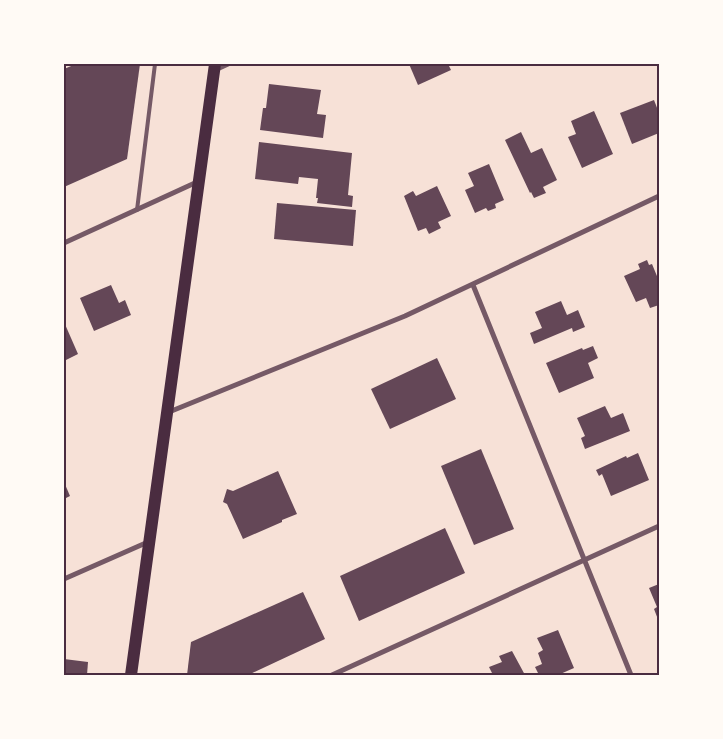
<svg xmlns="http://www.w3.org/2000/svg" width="723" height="739" font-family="'Fira Sans',sans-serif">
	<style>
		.building { fill: #644757 }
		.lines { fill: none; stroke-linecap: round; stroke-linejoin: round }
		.service { stroke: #755966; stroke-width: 4 }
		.minor { stroke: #755966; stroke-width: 5 }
		.primary { stroke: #4a2c40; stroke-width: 12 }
		.neatline { fill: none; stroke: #4a2c40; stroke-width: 2 }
	</style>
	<rect width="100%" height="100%" fill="#f7e1d7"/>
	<g class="building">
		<path d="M76 64H140L127 159 64 187V69Z"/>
		<path d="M409 64H448L451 70 418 85Z"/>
		<path d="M269 84 321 90 317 114 326 115 323 138 260 130 263 108H266Z"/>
		<path d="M654 100 659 113V133L632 144 620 113Z"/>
		<path d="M594 111 613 154 582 168 568 137 576 134 571 121Z"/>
		<path d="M521 132 531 153 542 148 557 180 543 187 546 193 534 198 531 192 530 193 505 140Z"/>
		<path d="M259 142 352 153 348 195 353 196 352 207 317 203 318 198H316L318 179 299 177 298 184 255 179Z"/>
		<path d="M489 164 504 200 495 204 496 208 488 211 486 208 475 213 465 190 474 186 468 173Z"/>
		<path d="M437 186 451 216 438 222 441 228 429 234 426 228 418 231 404 196 413 191 416 196Z"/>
		<path d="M277 203 356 210 353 246 274 239Z"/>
		<path d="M647 260 649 265 652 264 659 281V305L650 308 646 298 636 302 624 276 640 269 638 264Z"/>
		<path d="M111 285 119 303 125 300 131 315 94 331 80 298Z"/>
		<path d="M561 301 567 315 578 310 585 327 573 332 572 328 534 344 530 333 542 328 535 312Z"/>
		<path d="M64 322 78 354 64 361Z"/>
		<path d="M593 346 598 358 588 363 594 378 559 393 546 363 582 348 583 350Z"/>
		<path d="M437 358 456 399 390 429 371 389Z"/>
		<path d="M605 406 611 418 623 413 630 431 585 449 581 438 585 436 577 418Z"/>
		<path d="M481 449 514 529 474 545 441 466Z"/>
		<path d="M638 453 649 480 611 496 602 474 599 476 596 470 626 456 627 458Z"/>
		<path d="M278 471 297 514 282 520V522L243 539 227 504 223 502 227 489 233 491Z"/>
		<path d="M64 482 70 496 64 499Z"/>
		<path d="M445 528 465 573 359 621 340 576Z"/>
		<path d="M659 584V622L654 609 657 607 649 588Z"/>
		<path d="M303 592 325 639 248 675H187L191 642Z"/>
		<path d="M558 630 574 668 558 675H539L535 667 542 664 538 653 543 650 537 638Z"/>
		<path d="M512 651 525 675H493L489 667 502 662 499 656Z"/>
		<path d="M64 659 88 662 87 675H64Z"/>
	</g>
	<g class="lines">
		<path class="service" d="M137 210 155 64"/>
		<g class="minor">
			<path d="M215 70 228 64"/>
			<path d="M64 243 197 182"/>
			<path d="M473 285 631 675"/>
			<path d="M169 412 405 316 659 196"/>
			<path d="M64 579 148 542"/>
			<path d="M332 675 659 526"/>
		</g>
		<path class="primary" d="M131 675 215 64"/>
	</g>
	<rect width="723" height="739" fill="none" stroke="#fffaf5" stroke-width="130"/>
	<rect x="65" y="65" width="593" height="609" class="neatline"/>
</svg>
